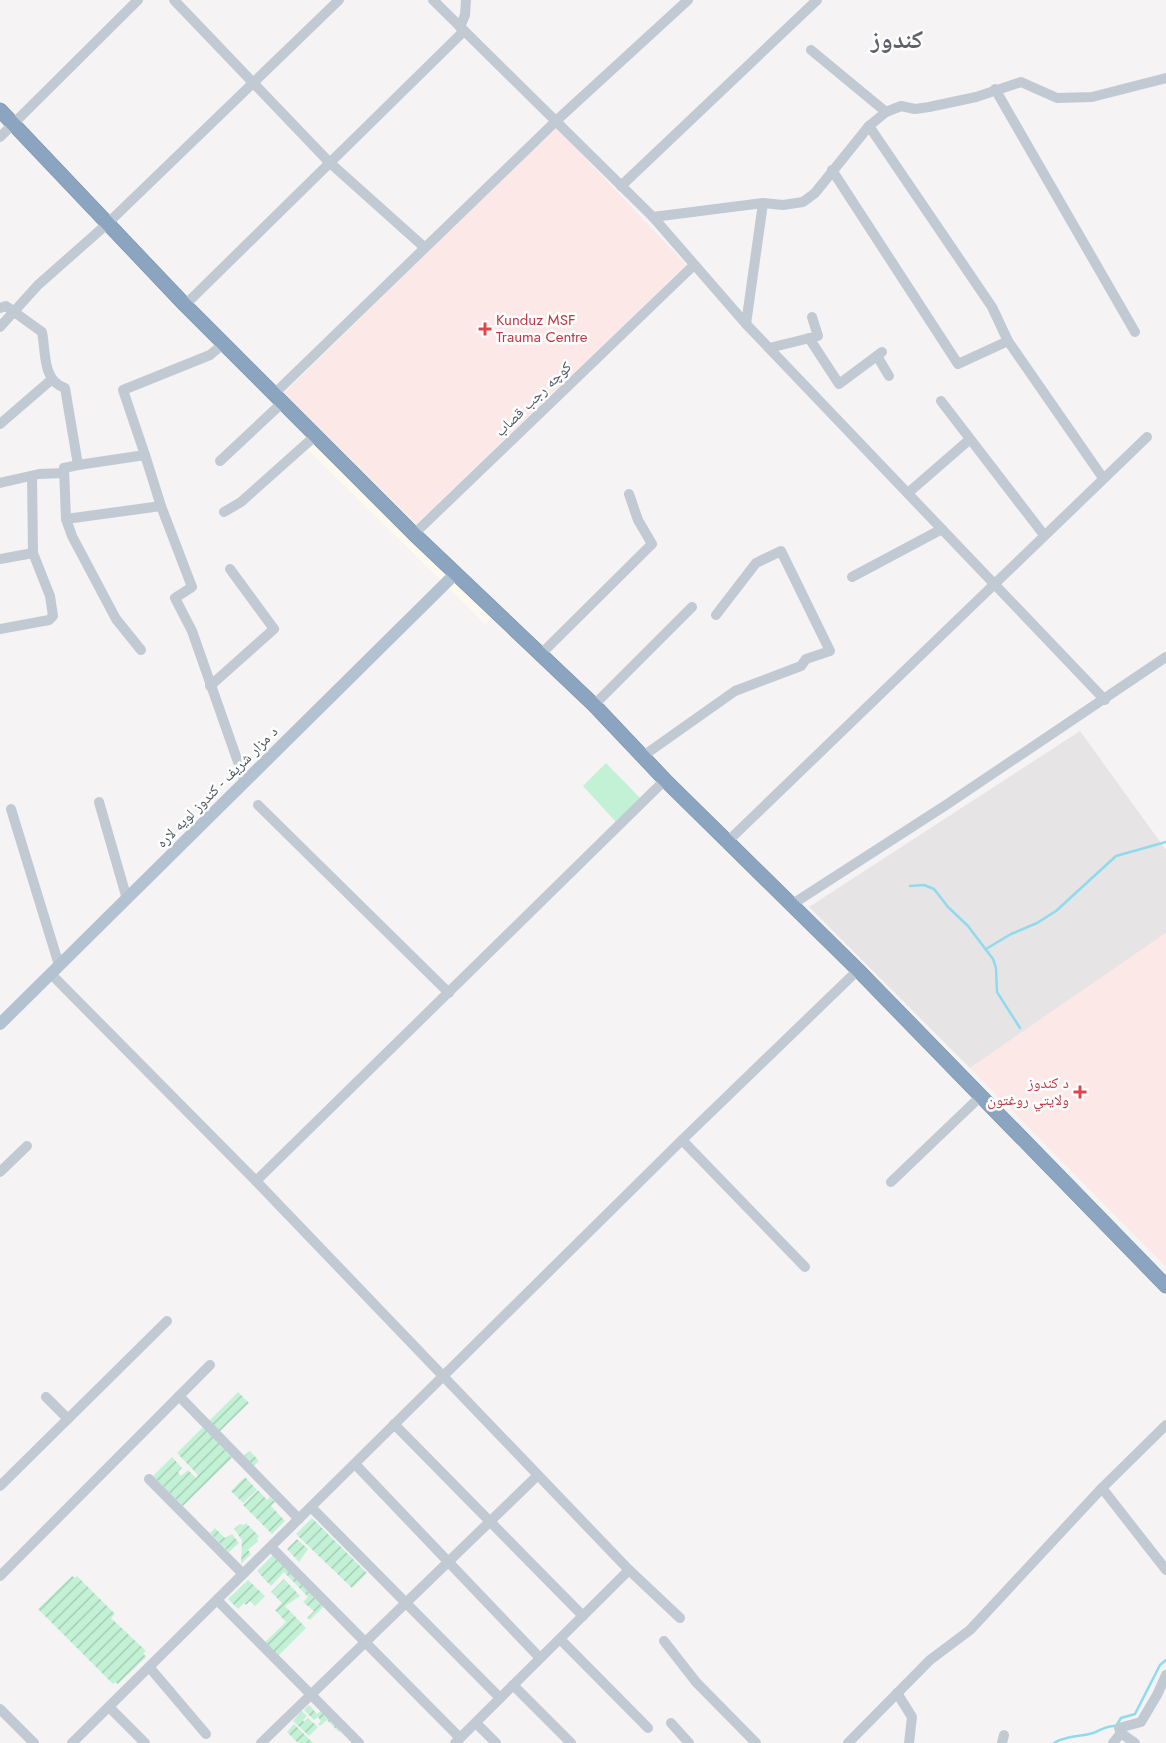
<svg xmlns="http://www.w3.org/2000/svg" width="1166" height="1743" font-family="Jost,'Noto Naskh Arabic',sans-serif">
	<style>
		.commercial { fill: #fdf9ef }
		.education { fill: #e6e4e5 }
		.medical { fill: #fce8e6 }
		.grass { fill: #c3f1d5 }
		.garden { fill: url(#garden-furrows) }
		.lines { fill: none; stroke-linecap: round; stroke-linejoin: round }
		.stream { stroke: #90daee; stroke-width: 2.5 }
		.highway-casing { stroke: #7690ad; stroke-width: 15 }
		.minor { stroke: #c1cad2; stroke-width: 10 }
		.major { stroke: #b3c2d1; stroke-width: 12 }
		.highway { stroke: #8ba5c1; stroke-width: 14 }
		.health-dot { fill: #e0444e; stroke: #fff; stroke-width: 2 }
		.labels { text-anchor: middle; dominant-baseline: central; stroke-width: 5; stroke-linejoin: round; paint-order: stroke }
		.health-label { font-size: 15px; fill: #be3a42; stroke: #fff; text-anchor: start }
		.street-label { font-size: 15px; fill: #4a5661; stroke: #fff }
		.town-label { font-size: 25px; font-weight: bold; fill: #5f6368; stroke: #fff }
	</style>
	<defs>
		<pattern id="garden-furrows" width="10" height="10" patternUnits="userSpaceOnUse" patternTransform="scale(1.25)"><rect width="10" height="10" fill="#c3f1d5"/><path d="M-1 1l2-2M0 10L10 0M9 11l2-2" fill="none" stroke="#a0c6b0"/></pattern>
	</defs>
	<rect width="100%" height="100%" fill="#f5f3f3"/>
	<path class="commercial" d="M325 434 501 608 485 624 308 450Z"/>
	<path class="education" d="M1080 731 1166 850V933L970 1068 809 907Z"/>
	<g class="medical">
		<path d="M556 127 686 265 416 524 284 393Z"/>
		<path d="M1166 933V1267L970 1068Z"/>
	</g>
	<path class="grass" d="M606 763 642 800 617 823 583 786Z"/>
	<g class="garden">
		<path d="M238 1392 249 1403 218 1433 208 1422Z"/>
		<path d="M203 1427 232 1458 183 1506 153 1476 172 1457 182 1468 178 1472 181 1476 188 1470 196 1478 198 1475 177 1453Z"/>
		<path d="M250 1451 259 1461 254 1466 244 1456Z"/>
		<path d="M245 1477 257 1490 243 1503 231 1491Z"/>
		<path d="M258 1490 267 1500 270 1497 275 1502 271 1506 285 1521 272 1534 243 1505Z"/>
		<path d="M312 1518 367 1573 352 1588 296 1534Z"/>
		<path d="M246 1523 259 1536 257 1539 258 1541 248 1550 251 1554 241 1564 242 1540 234 1529 240 1524 244 1525Z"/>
		<path d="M215 1528 225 1538 232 1534 239 1543 229 1552 210 1533Z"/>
		<path d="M297 1539 308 1549 299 1562 287 1549Z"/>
		<path d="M273 1555 323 1607 310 1620 307 1618 314 1611 303 1602 308 1597 284 1572 271 1586 257 1571Z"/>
		<path d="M72 1576 75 1578 77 1576 115 1614 111 1618 146 1651 143 1653 146 1657 118 1684 115 1682 113 1684 38 1609Z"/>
		<path d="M284 1579 300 1596 285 1606 306 1628 278 1656 265 1642 286 1622 275 1610 282 1603 271 1592Z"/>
		<path d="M248 1580 265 1596 255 1606 250 1601 246 1605 244 1603 238 1609 228 1599Z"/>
		<path d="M309 1705 317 1714 323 1709 342 1729 339 1732 327 1720 320 1726 318 1724 321 1721 318 1717 314 1720 304 1710Z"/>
		<path d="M302 1711 307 1716 303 1720 304 1722 308 1718 318 1727 309 1736 293 1721Z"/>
		<path d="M294 1724 313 1743H298L287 1732Z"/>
	</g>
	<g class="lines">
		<g class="stream">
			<path d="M910 886 924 885 934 889 948 907 968 926 993 959 996 968 997 992 1020 1028"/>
			<path d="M986 949 1011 934 1037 923 1056 911 1116 856 1166 842"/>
			<path d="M1054 1743C1065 1736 1077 1737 1089 1734 1099 1732 1105 1725 1116 1726L1121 1718 1135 1714 1160 1665 1166 1660"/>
		</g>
		<defs>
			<path id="highway" d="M0 110 185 305 414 534 594 705 665 780 858 970 1166 1286"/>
		</defs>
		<use href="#highway" class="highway-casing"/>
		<g class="minor">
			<path d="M174 0 329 162 424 247"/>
			<path d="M433 0 653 217 746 324 1105 700"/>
			<path d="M460 27 465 15 466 0"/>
			<path d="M811 50 886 112"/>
			<path d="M995 89 1135 332"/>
			<path d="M869 126 992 307 1008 341 1103 478"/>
			<path d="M0 137 138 0"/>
			<path d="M832 170 958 364 1008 341"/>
			<path d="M621 186 817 0"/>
			<path d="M653 217 763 203 783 205 803 202 815 193 869 126 886 112 901 106 915 109 929 107 976 97 1021 82 1057 98 1092 97 1166 78"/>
			<path d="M185 305 464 31"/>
			<path d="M0 308 6 306 42 332C46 351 42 381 65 388L78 465 64 468 66 519 72 536 116 619 141 650"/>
			<path d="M746 324 763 203"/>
			<path d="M0 327 38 285 107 224 339 0"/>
			<path d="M809 338 839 384 882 352"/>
			<path d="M769 348 818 336 812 317"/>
			<path d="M877 356 889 376"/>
			<path d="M274 394 557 120 688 0"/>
			<path d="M941 401 1044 535"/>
			<path d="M0 424 51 380"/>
			<path d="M145 455 161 506 192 587 175 598 192 631 245 782"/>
			<path d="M220 461 283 402"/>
			<path d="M78 465 145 455 123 390 210 355 223 344"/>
			<path d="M0 483 39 474 63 473"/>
			<path d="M908 493 969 440"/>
			<path d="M224 512 241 502 315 436"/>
			<path d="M66 519 161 506"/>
			<path d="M414 534 694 265"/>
			<path d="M0 559 33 553"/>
			<path d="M852 577 942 529"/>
			<path d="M0 629 49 620 53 616 50 596 33 553 32 476"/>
			<path d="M541 654 652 544 638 520 629 494"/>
			<path d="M210 686 274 629 230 569"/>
			<path d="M594 705 692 607"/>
			<path d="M643 756 735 691 801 666 806 659 830 651 781 551 756 563 716 615"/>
			<path d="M99 802 127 899"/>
			<path d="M258 805 449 993"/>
			<path d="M11 809 59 965"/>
			<path d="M726 843 1147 437"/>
			<path d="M791 905 946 805 1166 657"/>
			<path d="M51 974 256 1181 629 1570 680 1618"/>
			<path d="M682 1140 805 1267"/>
			<path d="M0 1172 27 1146"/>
			<path d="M256 1181 665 780"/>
			<path d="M891 1182 982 1095"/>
			<path d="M179 1396 299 1519"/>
			<path d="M46 1397 68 1419"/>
			<path d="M394 1424 583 1616"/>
			<path d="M355 1464 540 1658"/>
			<path d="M149 1479 243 1574"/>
			<path d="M0 1486 167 1321"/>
			<path d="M1102 1488 1166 1570"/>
			<path d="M311 1507 500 1698"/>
			<path d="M271 1547 460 1738"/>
			<path d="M0 1576 210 1365"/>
			<path d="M217 1600 359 1743"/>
			<path d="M560 1639 648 1728"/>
			<path d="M664 1641 696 1682 756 1743"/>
			<path d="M150 1668 206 1734"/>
			<path d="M513 1685 571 1743"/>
			<path d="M897 1693 912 1717 909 1743"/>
			<path d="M109 1707 145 1743"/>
			<path d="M0 1709 34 1743"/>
			<path d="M476 1723 496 1743"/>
			<path d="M671 1723 689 1743"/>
			<path d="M72 1743 682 1140 858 970"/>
			<path d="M261 1743 537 1476"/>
			<path d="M455 1743 629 1570"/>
			<path d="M848 1743 930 1660 970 1630 1102 1488 1166 1425"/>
			<path d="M1002 1743 1004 1735"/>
			<path d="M1113 1743 1121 1733"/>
			<path d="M1135 1743 1121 1733 1119 1728 1141 1722 1157 1695 1166 1675"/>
		</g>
		<path class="major" d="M0 1024 456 573"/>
		<use href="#highway" class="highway"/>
	</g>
	<g class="health-dot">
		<path d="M482.5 321.5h5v5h5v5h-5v5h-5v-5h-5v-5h5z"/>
		<path d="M1077.5 1084.5h5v5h5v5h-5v5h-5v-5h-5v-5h5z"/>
	</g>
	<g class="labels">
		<g class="health-label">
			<text x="496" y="320">Kunduz MSF<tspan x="496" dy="17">Trauma Centre</tspan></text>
			<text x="1069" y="1083" text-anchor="end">د کندوز<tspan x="1069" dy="17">ولایتي روغتون</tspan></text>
		</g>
		<g class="street-label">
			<text transform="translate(533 399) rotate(-44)">کوچه رجب قصاب</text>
			<text transform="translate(217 787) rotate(-45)">د مزار شریف - کندوز لویه لاره</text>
		</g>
		<g class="town-label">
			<text x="897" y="39">کندوز</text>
		</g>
	</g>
</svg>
